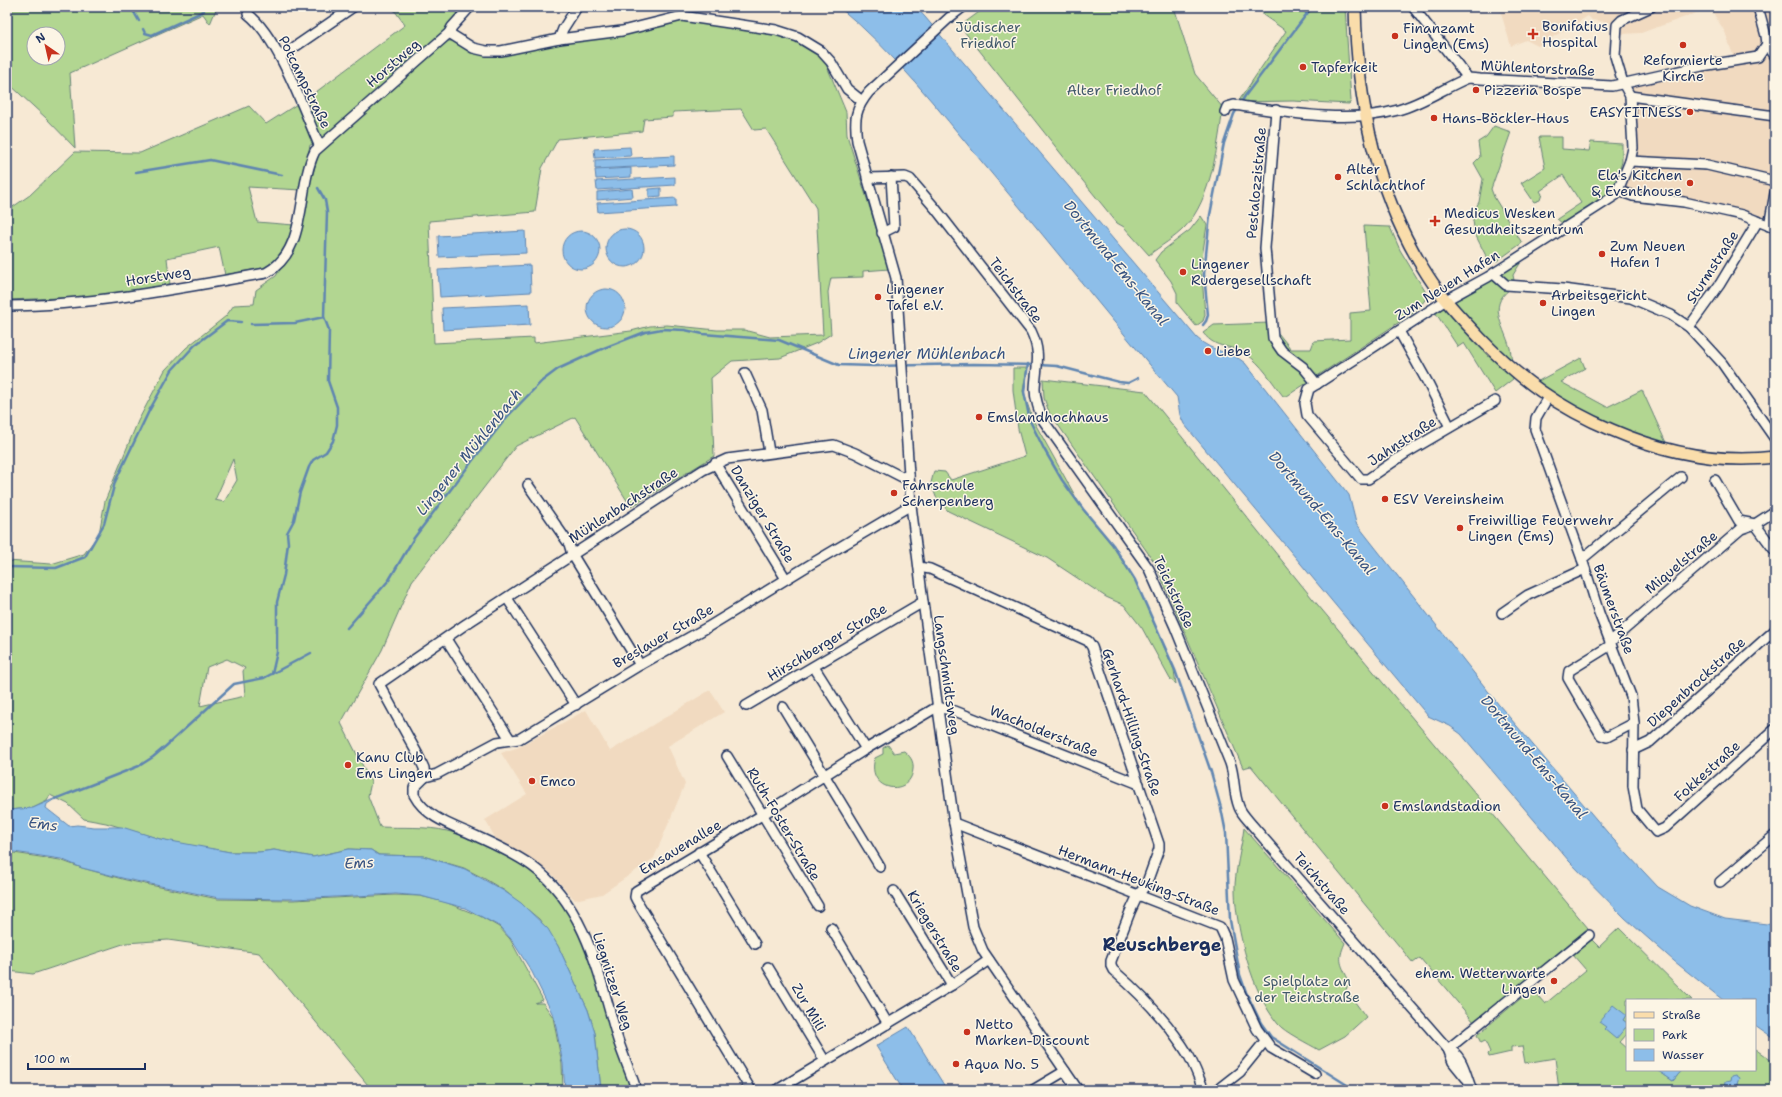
<svg xmlns="http://www.w3.org/2000/svg" width="1782" height="1097" font-family="'Shantell Sans',sans-serif">
	<style>
		.built { fill: #f1dac0 }
		.green { fill: #b2d691; stroke: #668278; fill-rule: evenodd }
		.water { fill: #8dbee9; stroke: #5f85b1 }
		.lines { fill: none; stroke-linecap: round; stroke-linejoin: round }
		.stream { stroke: #5f85b1; stroke-width: 2.5 }
		.minor-casing { stroke: #1b2f5e; stroke-width: 12 }
		.major-casing { stroke: #1b2f5e; stroke-width: 14 }
		.minor { stroke: #fcf5e5; stroke-width: 9 }
		.major { stroke: #faddab; stroke-width: 11 }
		.poi-dot { fill: #c8321e; stroke: #fcf5e5; stroke-width: 1.5 }
		.labels { text-anchor: middle; dominant-baseline: central; stroke-width: 3; stroke-linejoin: round; paint-order: stroke }
		.poi-label { font-size: 14px; fill: #1b2f5e; stroke: #fcf5e5; text-anchor: start }
		.park-label { font-size: 14px; fill: #41596b; stroke: #fcf5e5 }
		.street-label { font-size: 14px; fill: #1b2f5e; stroke: #fcf5e5 }
		.water-label { font-size: 15px; font-style: italic; fill: #385381; stroke: #fcf5e5 }
		.district-label { font-size: 18px; font-weight: bold; fill: #1b2f5e; stroke: #fcf5e5 }
	</style>
	<rect width="100%" height="100%" fill="#f7e9d4"/>
	<filter id="ink" filterUnits="userSpaceOnUse"><feTurbulence type="fractalNoise" baseFrequency=".025" numOctaves="2"/><feDisplacementMap in="SourceGraphic" scale="8" xChannelSelector="R" yChannelSelector="G"/><feConvolveMatrix kernelMatrix="1 2 1 2 8 2 1 2 1" color-interpolation-filters="sRGB"/></filter>
	<g filter="url(#ink)">
		<g class="built">
			<path d="M1499 7H1758L1766 36 1758 57 1735 61 1725 32 1710 8 1641 33 1621 34 1619 24 1592 20 1588 16 1538 46 1526 40 1511 46Z"/>
			<path d="M1762 7H1775V51Z"/>
			<path d="M1775 52V137H1769V141L1775 142V224L1620 192 1631 157 1626 84Z"/>
			<path d="M710 690 724 712 668 746 685 784 654 858 602 894 575 900 550 872 528 858 496 839 485 820 527 794 501 753 519 747 586 710 610 751Z"/>
		</g>
		<g class="green">
			<path d="M7 7H217L210 24 203 14 70 73 75 148 46 118 7 82ZM34 34H58V58H34Z"/>
			<path d="M392 7H466L446 30 319 143 310 145 301 188 313 174 319 151 444 41H452L479 54H501L688 16 776 31 812 45 826 64 846 112 847 135 889 269 863 271V277L831 278 828 292 831 334 817 343 780 358 732 361 711 378 714 456 631 507 575 417 516 446 412 581 382 650 341 723 371 782 368 796 380 827C400 828 428 826 447 831 495 842 539 868 568 909 575 919 579 934 584 945 603 989 616 1034 630 1080L631 1090H601L595 1033 588 1010 558 946 539 919 505 891 485 879 464 868 423 856 379 855 371 850 349 849 313 857 274 850 259 852H230L188 845 160 839 106 823 84 819 68 804 50 795 47 801 33 808 7 810V561L51 564 84 554 99 534 105 501 138 421 165 370 186 348 226 316 234 305 254 304 256 290 276 276 284 263 279 258 263 268 225 275 219 247 167 258 170 285 83 297 7 300V211L30 195 75 152 140 153 249 106 266 124 316 92 405 25ZM741 109 754 130 766 129 816 208 823 335 770 337 744 330H717L667 325 650 326 631 331 534 343V338L434 343 429 221 535 212 542 168 558 139 642 131 644 119 673 117V112ZM248 187 301 190 294 225 257 222ZM233 459 237 480 224 502 215 500ZM227 659 245 668 243 671 245 696 200 706 207 667Z"/>
			<path d="M986 7H1174L1195 74 1223 108C1218 144 1211 200 1185 227 1175 238 1160 246 1149 255L1124 227 1117 223 1070 165 960 26Z"/>
			<path d="M1263 7H1345L1351 101 1349 104 1293 101 1238 102 1286 31 1263 15Z"/>
			<path d="M1494 126 1511 132 1491 189 1494 197 1522 243 1497 261 1487 258 1475 234 1472 214 1479 202 1483 179 1474 163 1480 157 1478 142 1486 137Z"/>
			<path d="M1539 137H1562V149L1589 151 1591 142 1622 144V162L1613 190 1562 223 1557 219 1581 203 1563 175 1540 191 1542 194 1540 200 1534 202 1521 183 1545 168Z"/>
			<path d="M1201 216 1207 225 1201 264 1205 315 1203 321 1196 326 1177 303V293L1171 281 1155 260 1161 252 1190 230Z"/>
			<path d="M1364 226 1390 227 1400 250 1425 291V300L1416 311 1287 396H1283C1272 382 1261 363 1246 354 1229 343 1218 351 1203 333L1214 325 1270 323 1291 349H1311L1314 341 1350 339V313L1371 311Z"/>
			<path d="M1524 257 1513 275 1515 286C1485 303 1503 324 1510 348 1512 358 1512 369 1513 379L1495 393 1464 343 1458 347 1435 312 1465 296Z"/>
			<path d="M1581 358 1585 368 1561 382 1607 407 1642 390 1668 447 1627 437 1531 385Z"/>
			<path d="M1013 368H1027L1023 391 1033 420 1083 510 1112 545 1135 580 1174 670 1176 684 1170 679 1142 628 1124 605 1106 597 1047 558 948 511 936 497 931 483 934 471 945 472 951 480 1025 456 1018 429 1013 390Z"/>
			<path d="M1043 379 1145 391 1312 598 1588 928 1474 1022 1420 958 1413 963 1251 766 1243 768 1155 563 1049 412 1044 398Z"/>
			<path d="M888 745 894 753 904 751C910 756 914 761 913 769 911 798 865 792 875 758L883 754V748Z"/>
			<path d="M1244 828 1345 943C1337 961 1341 964 1349 981L1346 990 1366 1017 1345 1036 1319 1050C1309 1044 1284 1032 1278 1024 1252 993 1236 930 1235 891 1234 875 1242 845 1244 828Z"/>
			<path d="M7 852 60 860 82 868 126 880 218 899 293 900 395 895 420 896 445 902 480 916 499 927 510 939 543 1000 535 1003H543L553 1017 562 1064 563 1090H372L259 953 168 940 126 943 33 974 9 971 7 970Z"/>
			<path d="M1619 928 1692 1000H1627V1023L1623 1020 1626 1015 1604 1029 1627 1028V1034L1620 1042 1627 1048V1070H1657L1673 1081 1682 1070H1755V1049L1775 1063V1090H1559L1555 1058 1525 1063 1522 1046 1511 1047V1052L1489 1057 1488 1054 1490 1052 1485 1041 1481 1043 1477 1035 1532 989 1545 1004 1586 970 1573 955 1591 939 1599 947Z"/>
		</g>
		<g class="water">
			<path d="M839 7H916L925 17 1197 338C1213 353 1231 351 1245 363L1349 495 1356 523 1499 705 1613 839 1658 887 1690 906 1725 919 1775 925V1039L1755 1025V1000H1723L1674 961 1625 918 1569 861 1461 734 1450 726 1428 716 1184 424 1180 415 1177 397C1111 320 1048 240 982 162 937 108 894 52 839 7Z"/>
			<path d="M630 147 631 156 595 158 594 149Z"/>
			<path d="M674 156V165L595 169V160Z"/>
			<path d="M631 168V177L596 179 595 170Z"/>
			<path d="M675 177V185L597 190 596 181Z"/>
			<path d="M661 188V196L649 197V189Z"/>
			<path d="M632 189 633 197 597 200V192Z"/>
			<path d="M676 198V207L598 212 597 203Z"/>
			<circle cx="625" cy="248" r="19"/>
			<circle cx="581" cy="250" r="19"/>
			<path d="M525 231 526 253 439 257 438 236Z"/>
			<path d="M530 265 531 292 440 297 438 270Z"/>
			<circle cx="606" cy="308" r="19"/>
			<path d="M529 304 530 325 443 330 442 308Z"/>
			<path d="M58 797 47 804 46 808 69 826 77 825 94 827H122L160 839 230 852H259L274 850 313 857 349 849 371 850 378 855 423 856 465 869 504 891 521 903 548 929 558 946 588 1010 595 1033 601 1090H565L563 1064 554 1017 532 972 511 939 499 926 465 908 421 896 396 894 294 899 219 898 126 879 82 868 61 859 7 851V810L33 808Z"/>
			<path d="M1613 1005 1626 1015 1623 1020 1627 1023V1028L1626 1027 1616 1039 1604 1029 1606 1027 1599 1022Z"/>
			<path d="M908 1027 947 1090H903L876 1046Z"/>
			<path d="M1657 1070H1682L1673 1081Z"/>
			<path d="M1735 1075 1739 1078 1737 1084 1739 1085 1738 1088 1727 1090 1724 1088 1725 1082 1730 1081 1731 1076Z"/>
		</g>
		<g class="lines">
			<g class="stream">
				<path d="M131 7 139 21"/>
				<path d="M1303 7 1307 15"/>
				<path d="M143 29 145 33 152 35 204 11"/>
				<path d="M136 172 210 160 282 175"/>
				<path d="M251 324 295 323 324 317"/>
				<path d="M1203 325 1206 321 1208 315 1204 274 1210 215 1224 143 1234 114 1245 96 1312 7"/>
				<path d="M1028 364 1024 392 1030 421 1044 449 1062 480 1083 509 1113 545 1135 580 1175 670 1211 772 1221 808 1226 833 1230 920 1240 975 1246 992 1261 1023 1271 1037 1355 1090"/>
				<path d="M1039 365 1057 366 1119 382 1128 383 1138 378"/>
				<path d="M7 567 56 568 85 557 104 524 115 482 149 411 172 370 195 345 227 321 241 322"/>
				<path d="M347 628 389 580 414 538 473 460 507 417 542 381 558 369 604 348 645 332 662 329 685 330 703 334 779 340 839 365 874 366 973 364 1034 365"/>
				<path d="M272 674 277 652V602L284 575 288 543 287 533 294 520 300 492 309 467 313 460 326 452 333 441 337 425V407L328 381 329 330 324 317 327 212 325 200 318 188"/>
				<path d="M55 799 139 766 153 757 166 746 234 684 264 678 311 653"/>
			</g>
			<defs>
				<g id="minor">
					<path d="M963 7 950 17 869 92C855 109 854 119 857 141L896 278 911 505 923 602 954 823 973 927 983 951 1078 1090"/>
					<path d="M1413 7 1468 78 1480 79 1612 86 1702 66 1758 57 1767 44"/>
					<path d="M1758 7 1766 36 1767 44 1775 56"/>
					<path d="M248 14C278 37 304 110 319 145"/>
					<path d="M449 33 473 48 486 51H501L559 39 622 31 682 16 776 30 798 37 821 51 831 62 847 89 862 101"/>
					<path d="M559 39 563 29 577 7"/>
					<path d="M280 57 353 7"/>
					<path d="M1630 96 1775 116"/>
					<path d="M1276 110 1265 248 1273 338 1282 351 1303 367 1317 384"/>
					<path d="M1225 112 1227 107 1234 105C1283 112 1349 124 1398 110 1423 103 1444 88 1468 78"/>
					<path d="M1630 161 1707 165 1775 181"/>
					<path d="M867 178 905 177 910 179 935 208 1031 331C1042 354 1036 366 1035 389 1035 400 1039 410 1043 420L1149 569 1175 627 1230 763C1235 777 1233 792 1239 807 1241 813 1248 820 1252 825L1448 1049 1453 1062 1466 1078"/>
					<path d="M1619 191 1633 196 1684 202 1742 215 1775 228"/>
					<path d="M1769 226 1775 193"/>
					<path d="M882 233 894 227 891 177"/>
					<path d="M1494 273 1497 277 1506 285 1563 289 1631 298 1671 315 1689 327 1722 363 1775 439"/>
					<path d="M7 306C94 305 181 288 266 273 309 250 296 189 315 151L449 33 452 27 470 7"/>
					<path d="M1689 327 1720 284 1758 221"/>
					<path d="M1399 331 1429 385 1450 427"/>
					<path d="M745 373 762 410 769 452"/>
					<path d="M1548 397 1536 418 1535 429 1582 559 1599 613 1631 696 1634 723 1633 786 1637 809 1656 832 1665 828 1775 729"/>
					<path d="M1495 401 1406 453 1368 479H1361L1307 415 1305 403 1309 389 1317 384 1446 300 1488 277 1616 195 1630 161 1633 148 1630 96 1623 83 1615 56 1617 25 1622 20 1651 7"/>
					<path d="M715 463 786 579"/>
					<path d="M1715 480 1739 521 1755 524 1775 551"/>
					<path d="M528 485 569 544 572 554 640 665"/>
					<path d="M1582 559 1681 477"/>
					<path d="M919 567 930 569 1088 641 1092 647 1159 844V849L1146 885 1138 895 1130 912 1111 961V966L1113 970C1142 995 1169 1023 1189 1056 1195 1067 1199 1079 1204 1090"/>
					<path d="M507 598 576 705"/>
					<path d="M1502 613 1528 595 1585 569"/>
					<path d="M446 639 510 739"/>
					<path d="M1610 642 1741 529 1755 524 1775 511"/>
					<path d="M1611 645 1569 671 1568 678 1601 735 1607 737 1634 723"/>
					<path d="M814 667 866 749"/>
					<path d="M746 706 923 602"/>
					<path d="M783 707 880 867"/>
					<path d="M937 707 955 711 1139 784"/>
					<path d="M1633 750 1650 742 1775 630"/>
					<path d="M727 756 818 906"/>
					<path d="M425 777 424 768 418 755 379 684 466 624 703 470 727 459 834 445 855 453 902 477 909 475"/>
					<path d="M425 777 437 774 497 742 519 739 640 665 708 627 811 564 911 505"/>
					<path d="M425 777 414 788V795C426 818 454 826 476 836 495 845 516 854 532 866 587 906 600 980 618 1040 623 1055 629 1069 634 1083L635 1090"/>
					<path d="M954 823 1220 927 1225 938 1234 980 1257 1029 1271 1048 1315 1074"/>
					<path d="M699 852 755 944"/>
					<path d="M1720 882 1775 835"/>
					<path d="M894 891 952 985"/>
					<path d="M831 928 888 1024"/>
					<path d="M768 967 825 1061"/>
					<path d="M1448 1049 1589 935"/>
					<path d="M1448 1049C1463 1054 1466 1077 1472 1090"/>
					<path d="M751 1090 637 901 635 897 636 891 762 815 866 749 937 707"/>
					<path d="M777 1090 952 985 989 960"/>
					<path d="M1033 1090 1065 1071"/>
					<path d="M1217 1090 1240 1072 1265 1041"/>
				</g>
				<path id="major" d="M1355 7C1357 101 1376 196 1428 276 1442 298 1461 318 1479 337 1519 379 1559 408 1612 430 1663 452 1720 464 1775 457"/>
			</defs>
			<use href="#minor" class="minor-casing"/>
			<use href="#major" class="major-casing"/>
			<use href="#minor" class="minor"/>
			<use href="#major" class="major"/>
		</g>
	</g>
	<g class="poi-dot">
		<path d="M1531 28h4v4h4v4h-4v4h-4v-4h-4v-4h4z"/>
		<circle cx="1395" cy="36" r="4"/>
		<circle cx="1683" cy="45" r="4"/>
		<circle cx="1303" cy="67" r="4"/>
		<circle cx="1476" cy="90" r="4"/>
		<circle cx="1690" cy="112" r="4"/>
		<circle cx="1434" cy="118" r="4"/>
		<circle cx="1338" cy="177" r="4"/>
		<circle cx="1690" cy="183" r="4"/>
		<path d="M1433 215h4v4h4v4h-4v4h-4v-4h-4v-4h4z"/>
		<circle cx="1602" cy="254" r="4"/>
		<circle cx="1183" cy="272" r="4"/>
		<circle cx="878" cy="297" r="4"/>
		<circle cx="1543" cy="303" r="4"/>
		<circle cx="1208" cy="351" r="4"/>
		<circle cx="979" cy="417" r="4"/>
		<circle cx="894" cy="493" r="4"/>
		<circle cx="1385" cy="499" r="4"/>
		<circle cx="1460" cy="528" r="4"/>
		<circle cx="348" cy="765" r="4"/>
		<circle cx="532" cy="781" r="4"/>
		<circle cx="1385" cy="806" r="4"/>
		<circle cx="1554" cy="981" r="4"/>
		<circle cx="967" cy="1032" r="4"/>
		<circle cx="956" cy="1064" r="4"/>
	</g>
	<g class="labels">
		<g class="poi-label">
			<text x="1542" y="26">Bonifatius<tspan x="1542" dy="16">Hospital</tspan></text>
			<text x="1403" y="28">Finanzamt<tspan x="1403" dy="16">Lingen (Ems)</tspan></text>
			<text x="1683" y="60" text-anchor="middle">Reformierte<tspan x="1683" dy="16">Kirche</tspan></text>
			<text x="1311" y="67">Tapferkeit</text>
			<text x="1484" y="90">Pizzeria Bospe</text>
			<text x="1682" y="112" text-anchor="end">EASYFITNESS</text>
			<text x="1442" y="118">Hans-Böckler-Haus</text>
			<text x="1346" y="169">Alter<tspan x="1346" dy="16">Schlachthof</tspan></text>
			<text x="1682" y="175" text-anchor="end">Ela's Kitchen<tspan x="1682" dy="16">&amp; Eventhouse</tspan></text>
			<text x="1444" y="213">Medicus Wesken<tspan x="1444" dy="16">Gesundheitszentrum</tspan></text>
			<text x="1610" y="246">Zum Neuen<tspan x="1610" dy="16">Hafen 1</tspan></text>
			<text x="1191" y="264">Lingener<tspan x="1191" dy="16">Rudergesellschaft</tspan></text>
			<text x="886" y="289">Lingener<tspan x="886" dy="16">Tafel e.V.</tspan></text>
			<text x="1551" y="295">Arbeitsgericht<tspan x="1551" dy="16">Lingen</tspan></text>
			<text x="1216" y="351">Liebe</text>
			<text x="987" y="417">Emslandhochhaus</text>
			<text x="902" y="485">Fahrschule<tspan x="902" dy="16">Scherpenberg</tspan></text>
			<text x="1393" y="499">ESV Vereinsheim</text>
			<text x="1468" y="520">Freiwillige Feuerwehr<tspan x="1468" dy="16">Lingen (Ems)</tspan></text>
			<text x="356" y="757">Kanu Club<tspan x="356" dy="16">Ems Lingen</tspan></text>
			<text x="540" y="781">Emco</text>
			<text x="1393" y="806">Emslandstadion</text>
			<text x="1546" y="973" text-anchor="end">ehem. Wetterwarte<tspan x="1546" dy="16">Lingen</tspan></text>
			<text x="975" y="1024">Netto<tspan x="975" dy="16">Marken-Discount</tspan></text>
			<text x="964" y="1064">Aqua No. 5</text>
		</g>
		<g class="park-label">
			<text x="988" y="27">Jüdischer<tspan x="988" dy="16">Friedhof</tspan></text>
			<text x="1114" y="90">Alter Friedhof</text>
			<text x="1307" y="981">Spielplatz an<tspan x="1307" dy="16">der Teichstraße</tspan></text>
		</g>
		<g class="street-label">
			<text transform="translate(393 63) rotate(-41)">Horstweg</text>
			<text transform="translate(1538 68) rotate(3)">Mühlentorstraße</text>
			<text transform="translate(305 82) rotate(64)">Potcampstraße</text>
			<text transform="translate(1256 183) rotate(-85)">Pestalozzistraße</text>
			<text transform="translate(1712 267) rotate(-57)">Sturmstraße</text>
			<text transform="translate(158 276) rotate(-9)">Horstweg</text>
			<text transform="translate(1447 285) rotate(-32)">Zum Neuen Hafen</text>
			<text transform="translate(1016 290) rotate(53)">Teichstraße</text>
			<text transform="translate(1402 441) rotate(-33)">Jahnstraße</text>
			<text transform="translate(623 505) rotate(-33)">Mühlenbachstraße</text>
			<text transform="translate(763 514) rotate(59)">Danziger Straße</text>
			<text transform="translate(1681 562) rotate(-40)">Miquelstraße</text>
			<text transform="translate(1174 592) rotate(65)">Teichstraße</text>
			<text transform="translate(1614 609) rotate(70)">Bäumerstraße</text>
			<text transform="translate(663 636) rotate(-30)">Breslauer Straße</text>
			<text transform="translate(827 642) rotate(-31)">Hirschberger Straße</text>
			<text transform="translate(947 675) rotate(82)">Langschmidtsweg</text>
			<text transform="translate(1696 682) rotate(-42)">Diepenbrockstraße</text>
			<text transform="translate(1132 722) rotate(71)">Gerhard-Hilling-Straße</text>
			<text transform="translate(1044 731) rotate(22)">Wacholderstraße</text>
			<text transform="translate(1707 771) rotate(-42)">Fokkestraße</text>
			<text transform="translate(784 824) rotate(59)">Ruth-Foster-Straße</text>
			<text transform="translate(680 847) rotate(-31)">Emsauenallee</text>
			<text transform="translate(1139 880) rotate(21)">Hermann-Heuking-Straße</text>
			<text transform="translate(1322 883) rotate(49)">Teichstraße</text>
			<text transform="translate(935 931) rotate(59)">Kriegerstraße</text>
			<text transform="translate(613 981) rotate(72)">Liegnitzer Weg</text>
			<text transform="translate(809 1007) rotate(59)">Zur Mili</text>
		</g>
		<g class="water-label">
			<text transform="translate(1116 263) rotate(51)">Dortmund-Ems-Kanal</text>
			<text x="927" y="354">Lingener Mühlenbach</text>
			<text transform="translate(469 452) rotate(-51)">Lingener Mühlenbach</text>
			<text transform="translate(1322 513) rotate(50)">Dortmund-Ems-Kanal</text>
			<text transform="translate(1534 757) rotate(50)">Dortmund-Ems-Kanal</text>
			<text transform="translate(43 824) rotate(8)">Ems</text>
			<text transform="translate(359 863) rotate(-3)">Ems</text>
		</g>
		<g class="district-label">
			<text x="1162" y="945">Reuschberge</text>
		</g>
	</g>
	<rect width="1782" height="1097" fill="none" stroke="#fcf5e5" stroke-width="24"/>
	<rect x="12" y="12" width="1758" height="1073" fill="none" stroke="#1b2f5e" stroke-width="1.5" filter="url(#ink)"/>
	<rect x="1626" y="999" width="130" height="72" fill="#fcf5e5" stroke="#a2a6af"/>
	<rect x="1634" y="1012" width="20" height="6" fill="#faddab" stroke="#a2a6af"/>
	<text x="1662" y="1019" font-size="12" fill="#1b2f5e">Straße</text>
	<rect x="1634" y="1029" width="20" height="12" fill="#b2d691" stroke="#a2a6af"/>
	<text x="1662" y="1039" font-size="12" fill="#1b2f5e">Park</text>
	<rect x="1634" y="1049" width="20" height="12" fill="#8dbee9" stroke="#a2a6af"/>
	<text x="1662" y="1059" font-size="12" fill="#1b2f5e">Wasser</text>
	<g transform="translate(46 46) rotate(326)"><circle r="19" fill="#fcf5e5" stroke="#a2a6af"/>
	<path d="M0-3L7 15L0 10L-7 15Z" fill="#c8321e"/>
	<text y="-6" font-size="11" font-weight="bold" text-anchor="middle" fill="#1b2f5e">N</text>
	</g>
	<path d="M28 1063v6h117v-6" fill="none" stroke="#1b2f5e" stroke-width="2"/>
	<text x="34" y="1063" font-size="12" fill="#1b2f5e" stroke="#fcf5e5" stroke-width="3" paint-order="stroke">100 m</text>
</svg>
